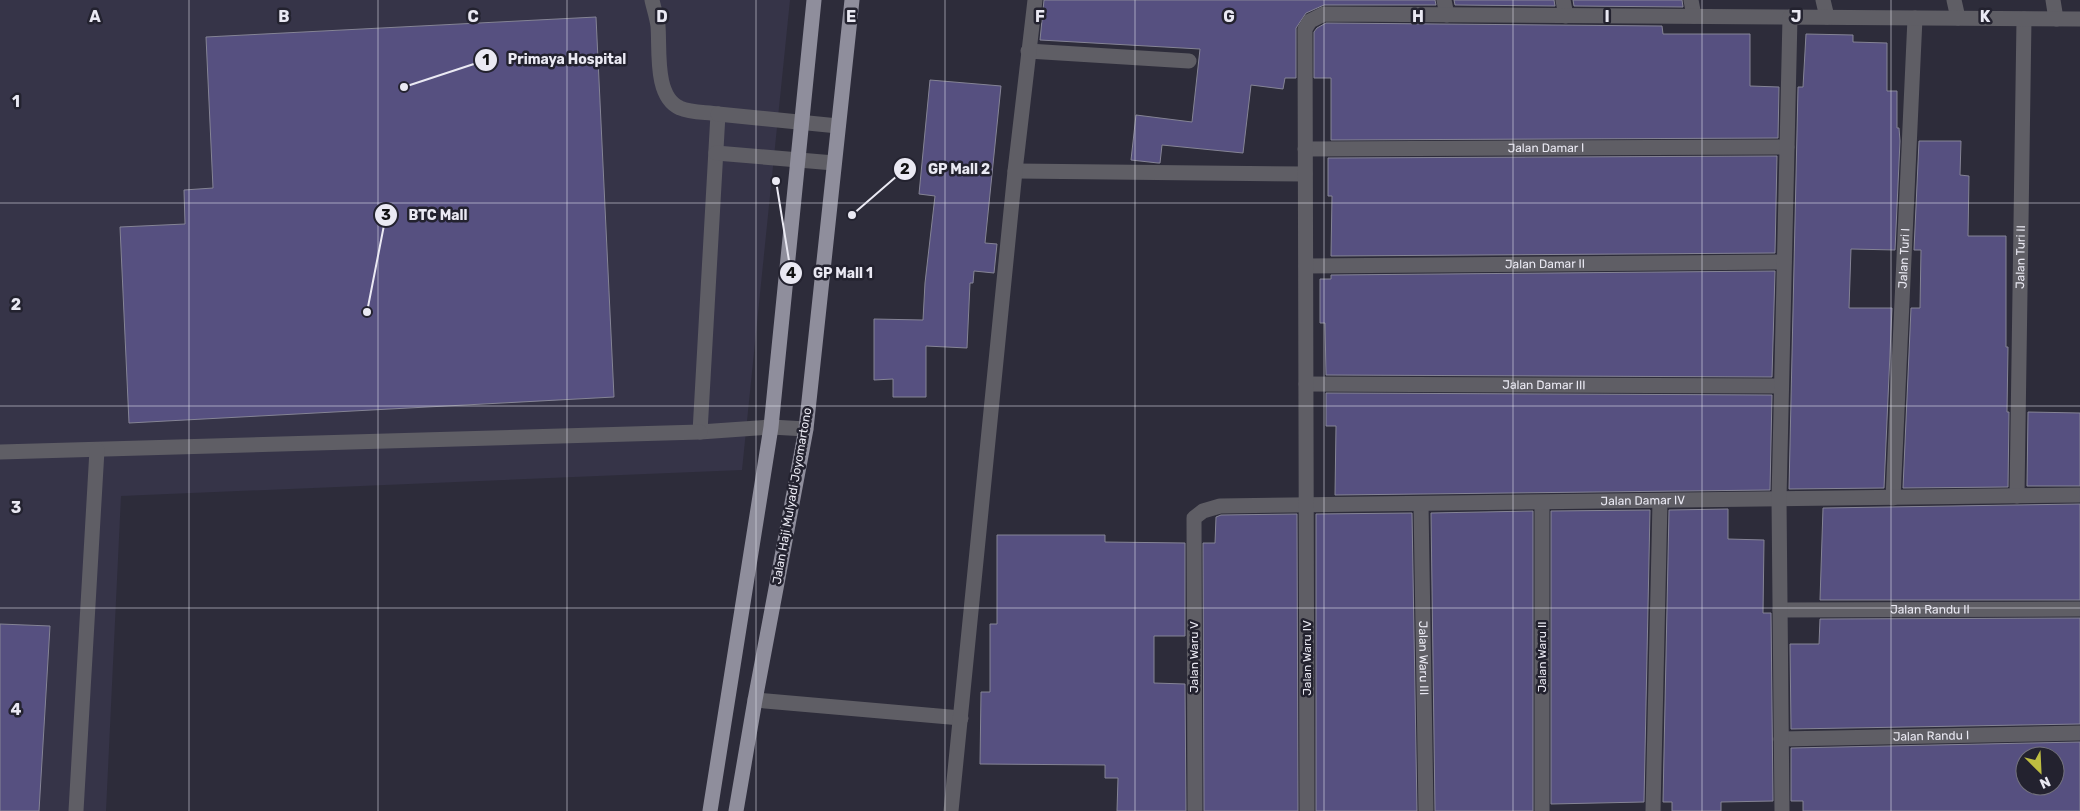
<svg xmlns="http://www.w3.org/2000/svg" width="2080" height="811" font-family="Rubik,sans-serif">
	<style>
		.built { fill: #363448 }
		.building { fill: #565080; stroke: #858495; fill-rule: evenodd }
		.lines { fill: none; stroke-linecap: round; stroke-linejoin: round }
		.minor { stroke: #5f5e65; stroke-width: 15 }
		.major { stroke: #8f8e9c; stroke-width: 15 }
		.grid { fill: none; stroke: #eae9f3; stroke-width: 1; stroke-opacity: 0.55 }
		.labels { text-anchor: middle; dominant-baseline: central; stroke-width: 5; stroke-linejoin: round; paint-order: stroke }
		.street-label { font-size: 12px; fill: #eae9f3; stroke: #23222f }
		.grid-label { font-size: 16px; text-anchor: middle; font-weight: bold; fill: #eae9f3; stroke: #23222f; stroke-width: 5; stroke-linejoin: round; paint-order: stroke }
		.leader { fill: none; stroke: #eae9f3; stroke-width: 2 }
		.callout-dot { fill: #eae9f3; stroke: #23222f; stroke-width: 2 }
		.mark-label { font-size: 15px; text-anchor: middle; font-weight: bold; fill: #111 }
		.callout-label { font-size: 14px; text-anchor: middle; font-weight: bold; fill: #eae9f3; stroke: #23222f; stroke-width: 5; stroke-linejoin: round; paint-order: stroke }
	</style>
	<rect width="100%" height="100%" fill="#2d2c3a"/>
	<path class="built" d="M0 0H790L742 470 121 496 106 811H0Z"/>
	<g class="building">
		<path d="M1044 0H1435L1436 5H1324L1306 13 1296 28V78H1285L1283 89 1251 85 1243 153 1162 145 1160 163H1158L1131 160 1136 115 1192 122 1200 49 1040 40Z"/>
		<path d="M1454 0H1554L1555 6 1455 5Z"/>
		<path d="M1573 0H1682L1683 7 1574 6Z"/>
		<path d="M596 17 614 397 129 423 120 227 185 224 184 190 213 188 206 37Z"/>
		<path d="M1326 23 1662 26 1663 34H1750V86L1779 87 1778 138 1331 140V78H1314V32L1317 28Z"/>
		<path d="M1806 34 1853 35V42L1887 43V91H1897V128H1899L1900 141 1895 250 1851 249 1849 308H1892L1884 488 1789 489 1798 87H1803Z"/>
		<path d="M930 80 1001 86 985 243 997 244 994 273 974 271 973 283H970L967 348 926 346V397H893V379L874 380V319L923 320 925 283 935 196 919 194Z"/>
		<path d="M1919 141H1961L1960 175 1969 176 1968 236H2006V347H2008L2007 412H2009L2008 487 1903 488 1911 308H1920L1921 250H1914Z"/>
		<path d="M1777 156 1775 253 1331 256 1332 196H1328V158Z"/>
		<path d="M1775 271 1772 377 1326 375 1325 323H1320V279H1331V275Z"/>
		<path d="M1326 393 1772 395 1770 490 1335 495 1336 426H1326Z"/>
		<path d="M2028 412 2080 413V486H2027Z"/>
		<path d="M2080 504V600H1820L1823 508Z"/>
		<path d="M1728 509V539L1764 540 1763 613H1771L1773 801 1721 802V811H1672V802H1663L1669 510Z"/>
		<path d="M1650 510 1644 802 1551 804V511Z"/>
		<path d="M1533 511V811H1435L1431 513Z"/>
		<path d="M1412 513 1417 811H1316V514Z"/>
		<path d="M1297 514 1298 811H1204L1203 543H1215L1216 517 1221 515Z"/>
		<path d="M997 535H1105V542L1185 543V636H1154V683L1185 684 1186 811H1117L1118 778H1105V765L980 764 981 692H990V624H997Z"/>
		<path d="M2080 618V724L1791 729 1790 644H1819L1820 619Z"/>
		<path d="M0 624 50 626 39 811H0Z"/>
		<path d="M2080 742V811H1803V801H1791V748ZM2025 756H2055V786H2025Z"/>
	</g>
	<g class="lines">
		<g class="minor">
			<path d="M652 0C654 9 657 18 658 26 660 49 654 97 680 108 691 113 707 112 718 114L700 432 771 427 806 429"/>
			<path d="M1444 0 1447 15"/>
			<path d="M1563 0 1566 16"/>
			<path d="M1691 0 1694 16"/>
			<path d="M1823 0 1827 17"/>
			<path d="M1954 0 1958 18"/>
			<path d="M2053 0 2056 19"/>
			<path d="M1028 51 1189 61"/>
			<path d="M718 114 838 126"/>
			<path id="s1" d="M1305 149 1787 147"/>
			<path d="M716 153 834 163"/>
			<path d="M1015 171 1305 174"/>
			<path id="s2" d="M1306 266 1784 262"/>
			<path id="s3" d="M1306 384 1781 386"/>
			<path d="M0 452 700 432"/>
			<path id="s4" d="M2017 496 2024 19"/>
			<path id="s5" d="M1893 498 1915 18"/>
			<path d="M1542 503V811"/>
			<path id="s6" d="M1421 504 1426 811"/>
			<path id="s7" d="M1780 610 2080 609"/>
			<path d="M755 700 961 718"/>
			<path id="s8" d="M1781 739 2080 733"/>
			<path d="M76 811 97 450"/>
			<path d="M951 811 1015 171 1035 0"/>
			<path id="s9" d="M1195 811 1194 518 1203 511 1220 506 2080 495"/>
			<path d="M1307 811 1305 29 1310 21 1324 14 2080 19"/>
			<path d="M1653 811 1660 501"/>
			<path d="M1782 811 1779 499 1790 17"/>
		</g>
		<g class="major">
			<path d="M710 811 771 427 814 0"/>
			<path d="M736 811 755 700 806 429 852 0"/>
		</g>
	</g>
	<path class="grid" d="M189 0V811M378 0V811M567 0V811M756 0V811M945 0V811M1135 0V811M1324 0V811M1513 0V811M1702 0V811M1891 0V811M0 203H2080M0 406H2080M0 608H2080"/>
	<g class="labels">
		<g class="street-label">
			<text stroke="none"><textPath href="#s1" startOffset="241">Jalan Damar I</textPath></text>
			<text stroke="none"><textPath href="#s4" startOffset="239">Jalan Turi II</textPath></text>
			<text stroke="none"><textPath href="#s5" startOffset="240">Jalan Turi I</textPath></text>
			<text stroke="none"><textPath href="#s2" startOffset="239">Jalan Damar II</textPath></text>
			<text stroke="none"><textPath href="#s3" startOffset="238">Jalan Damar III</textPath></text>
			<text transform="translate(792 496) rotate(-80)">Jalan Haji Mulyadi Joyomartono</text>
			<text stroke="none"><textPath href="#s9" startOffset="745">Jalan Damar IV</textPath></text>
			<text stroke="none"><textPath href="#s7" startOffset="150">Jalan Randu II</textPath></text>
			<text transform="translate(1194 657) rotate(-90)">Jalan Waru V</text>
			<text transform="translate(1542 657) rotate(-90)">Jalan Waru II</text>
			<text transform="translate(1307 658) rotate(-90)">Jalan Waru IV</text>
			<text stroke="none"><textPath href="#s6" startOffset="154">Jalan Waru III</textPath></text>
			<text stroke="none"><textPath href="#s8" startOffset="150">Jalan Randu I</textPath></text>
		</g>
	</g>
	<g class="grid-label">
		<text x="95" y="22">A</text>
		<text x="284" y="22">B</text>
		<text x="473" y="22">C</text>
		<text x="662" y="22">D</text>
		<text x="851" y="22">E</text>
		<text x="1040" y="22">F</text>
		<text x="1229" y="22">G</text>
		<text x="1418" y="22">H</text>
		<text x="1607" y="22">I</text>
		<text x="1796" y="22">J</text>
		<text x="1985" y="22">K</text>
		<text x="16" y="107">1</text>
		<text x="16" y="310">2</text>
		<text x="16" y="513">3</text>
		<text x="16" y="715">4</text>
	</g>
	<path class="leader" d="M404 87L486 60M852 215L905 169M367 312L386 215M776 181L791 273"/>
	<g class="callout-dot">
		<circle cx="404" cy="87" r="5"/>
		<circle cx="852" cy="215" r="5"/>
		<circle cx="367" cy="312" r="5"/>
		<circle cx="776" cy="181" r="5"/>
		<circle cx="486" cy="60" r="12"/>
		<circle cx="905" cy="169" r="12"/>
		<circle cx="386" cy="215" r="12"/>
		<circle cx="791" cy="273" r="12"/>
	</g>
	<g class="mark-label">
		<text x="486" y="65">1</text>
		<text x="905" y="174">2</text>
		<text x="386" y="220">3</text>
		<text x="791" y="278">4</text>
	</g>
	<g class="callout-label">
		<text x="567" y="64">Primaya Hospital</text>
		<text x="959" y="174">GP Mall 2</text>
		<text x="438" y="220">BTC Mall</text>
		<text x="843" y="278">GP Mall 1</text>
	</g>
	<g transform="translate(2040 771) rotate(156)"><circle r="24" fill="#23222f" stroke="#73727d"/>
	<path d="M0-4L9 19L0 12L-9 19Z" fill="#bfbe41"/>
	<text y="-8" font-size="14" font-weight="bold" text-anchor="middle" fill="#eae9f3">N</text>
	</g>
</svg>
